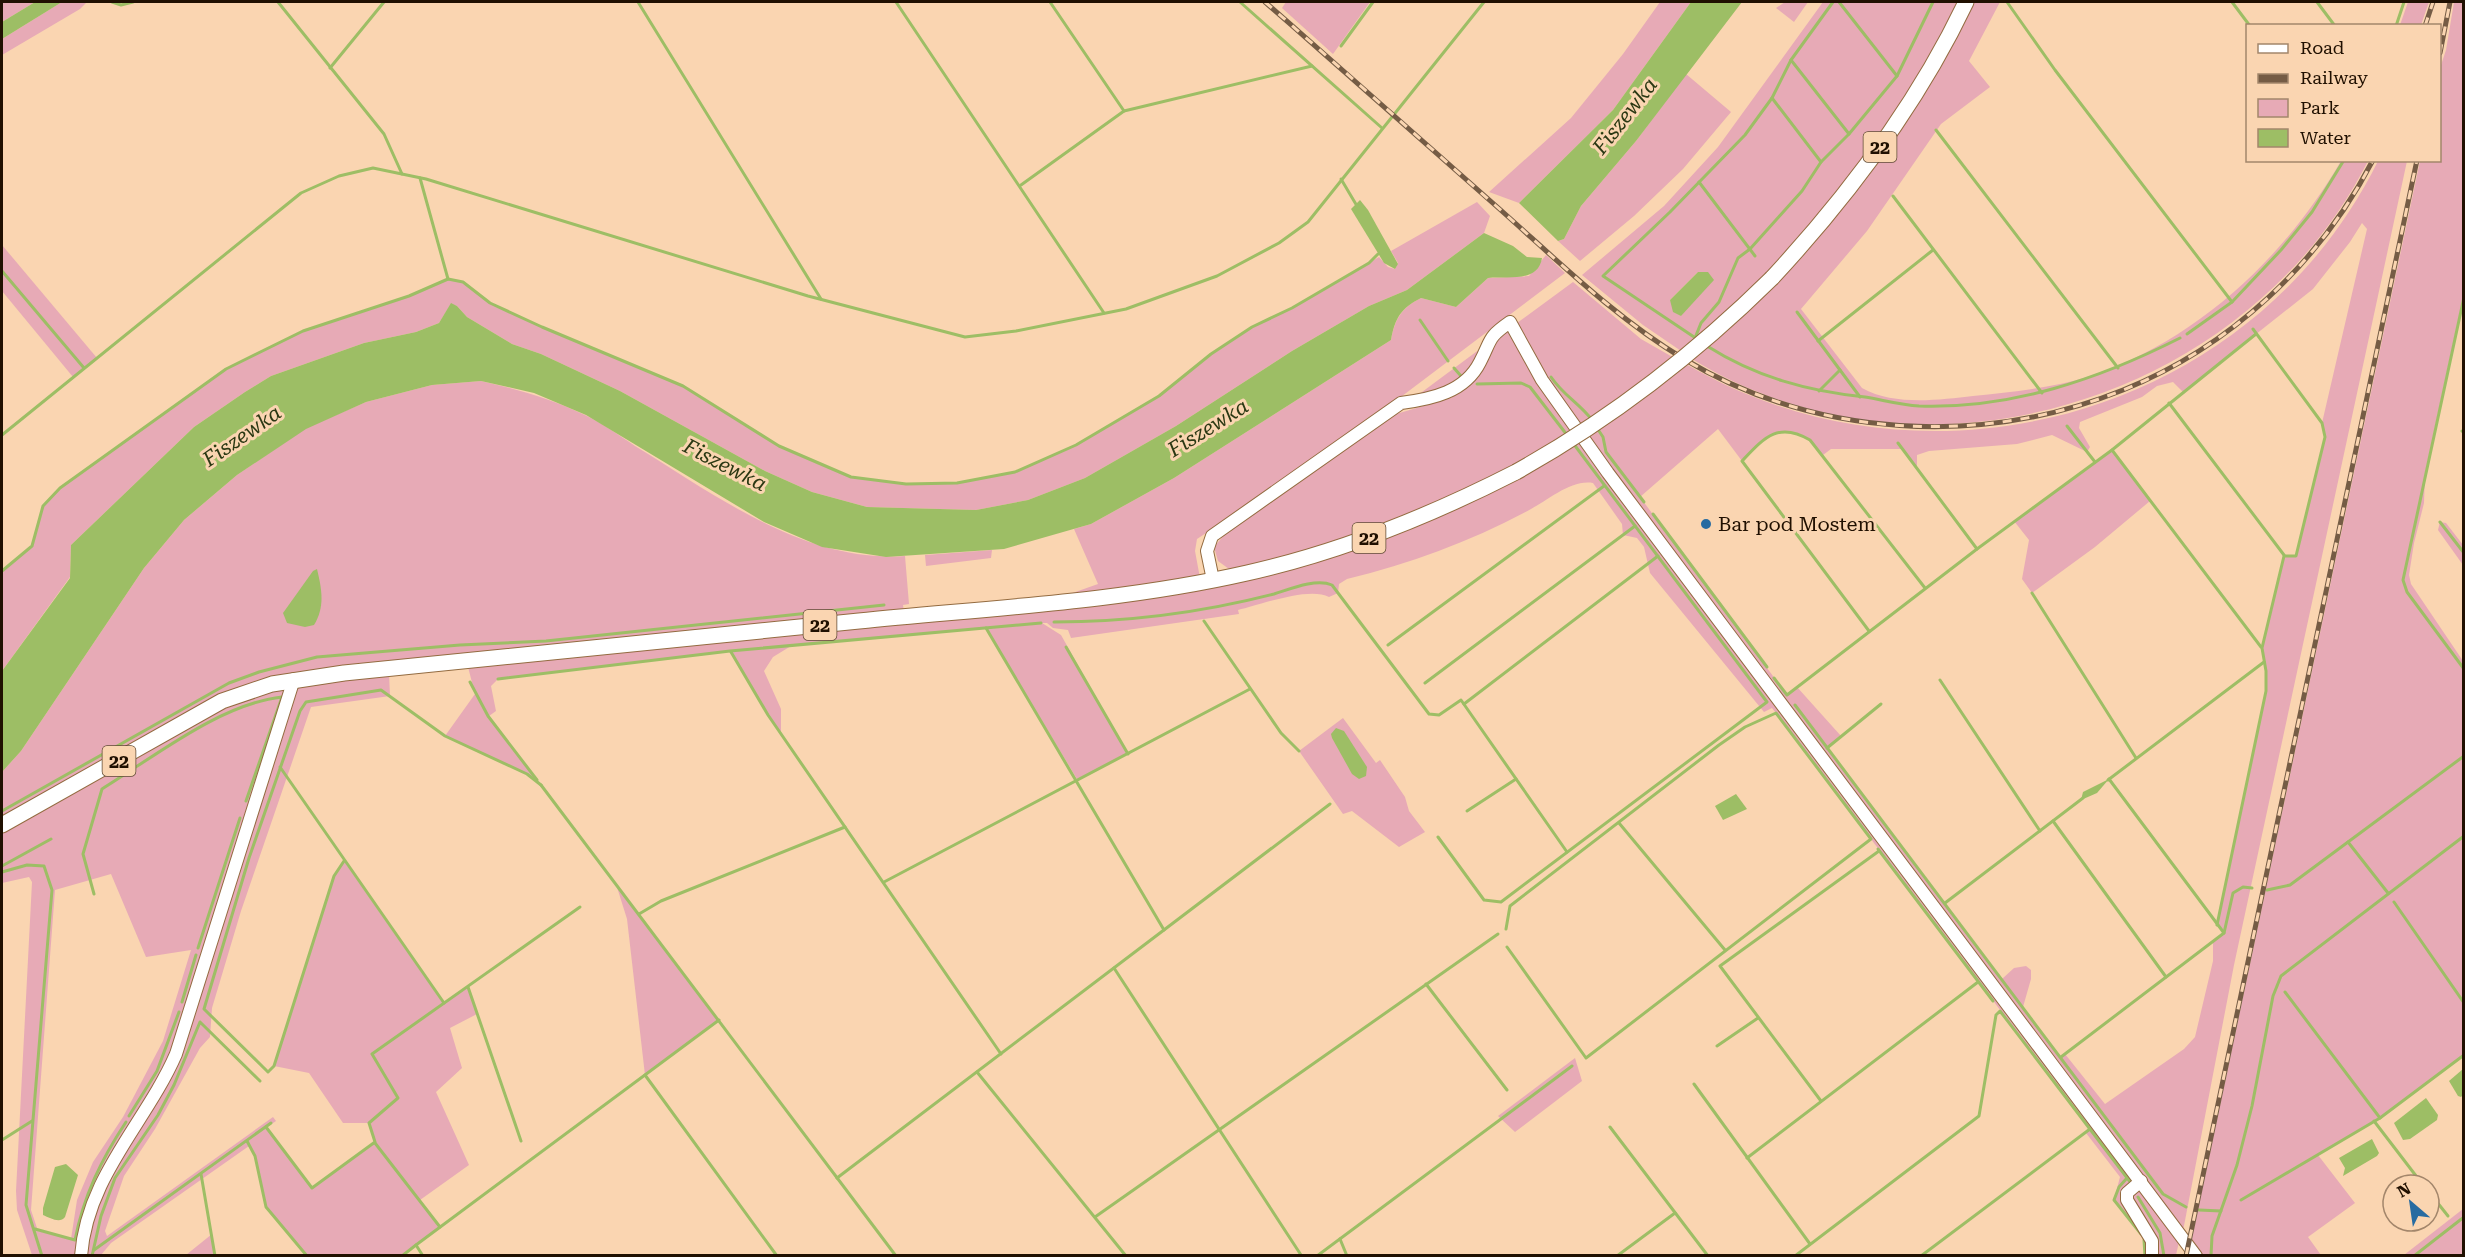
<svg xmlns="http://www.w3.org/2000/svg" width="2465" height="1257" font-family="'Roboto Serif',serif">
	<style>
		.green { fill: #e7aab6; fill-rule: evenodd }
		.water { fill: #9dbe65 }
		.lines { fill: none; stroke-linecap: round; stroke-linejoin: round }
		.stream { stroke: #9dbe65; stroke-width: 3 }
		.minor-casing { stroke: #936b40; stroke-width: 14 }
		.major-casing { stroke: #936b40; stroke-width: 17 }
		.minor { stroke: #fff; stroke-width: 12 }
		.major { stroke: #fff; stroke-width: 15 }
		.rail-casing { stroke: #755c45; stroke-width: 5 }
		.rail { stroke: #fad5b1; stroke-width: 3; stroke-dasharray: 9; stroke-linecap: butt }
		.major-bridge-casing { stroke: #936b40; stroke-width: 17; stroke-linecap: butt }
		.major-bridge { stroke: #fff; stroke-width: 15 }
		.poi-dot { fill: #276ba1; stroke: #fad5b1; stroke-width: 2 }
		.labels { text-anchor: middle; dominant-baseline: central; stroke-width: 6; stroke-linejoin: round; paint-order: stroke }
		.shield { fill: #fad5b1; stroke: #614b36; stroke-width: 1.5 }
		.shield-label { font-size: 18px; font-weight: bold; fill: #201001 }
		.poi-label { font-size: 20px; fill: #201001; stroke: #fad5b1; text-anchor: start }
		.water-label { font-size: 21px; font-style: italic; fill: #2b3813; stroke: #fad5b1 }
	</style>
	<rect width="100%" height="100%" fill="#fad5b1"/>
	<g class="green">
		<path d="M2 2H35L2 22Z"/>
		<path d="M62 2H87L80 9 2 55V39Z"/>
		<path d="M1286 2H1370L1333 54 1282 8Z"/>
		<path d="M1660 2H1691L1613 110 1519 203 1489 192 1571 118 1623 54Z"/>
		<path d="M1785 2H1808L1794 22 1776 8Z"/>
		<path d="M1823 2H1960L1928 62 1881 137 1791 252 1684 353 1643 325 1582 275 1664 206 1718 147ZM1698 272 1681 316 1670 300Z"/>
		<path d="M1971 2H2000L1969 61 1990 87 1941 124 1867 231 1801 309 1862 388C1894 406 1938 400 1973 396 2012 392 2053 388 2090 376 2198 340 2285 257 2341 161H2368C2247 401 1924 501 1692 359L1784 273Z"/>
		<path d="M2408 2H2429L2421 25H2400Z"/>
		<path d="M2454 2H2463V297L2425 473 2424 503 2414 543 2409 575 2411 584 2463 661V1055L2380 1118 2318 1155 2355 1203 2308 1237 2321 1255H2201L2191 1243 2420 161 2440 160V68L2446 50Z"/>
		<path d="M1686 74 1731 112 1683 169 1634 216 1580 261 1558 241 1564 239 1581 206 1636 141Z"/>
		<path d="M2378 161H2407L2234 965 2183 1231 2057 1060 1586 436 1686 364C1928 506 2253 415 2378 161ZM2362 223 2367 229 2322 423 2325 437 2296 555 2284 556 2262 648 2266 671V691L2217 925 2223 933 2213 942V961L2195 1037 2184 1049 2105 1104 2065 1054 2061 1057 2023 1007 2031 979V970L2026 966 2014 968 2002 979 1827 748 1841 736 1797 687 1787 695 1640 497 1718 429 1742 461C1773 429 1790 416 1823 455L1831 449H1902L1917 469V455L1929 451 2017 444 2052 435 2087 452 2090 447 2079 428 2080 422 2142 397 2157 386 2173 382 2183 392 2313 289 2350 242Z"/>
		<path d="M1477 202 1490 216 1484 233 1407 290 1369 306 1292 351 1176 426 1085 478 1028 500 976 510 867 507 812 492 765 471 620 391 541 354 512 344 467 317 457 306 451 304 439 323 416 332 364 343 271 376 245 392 194 427 71 545 70 577 2 671V571L32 546 43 506 60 488 226 369 303 331 409 296 448 279 463 282 490 303 542 327 683 386 779 446 851 477 906 484 957 483 1015 472 1076 445 1159 396 1211 354 1252 327 1292 308 1379 257 1388 267 1395 269 1398 263 1391 251Z"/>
		<path d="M2 245 97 358 73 377 2 291Z"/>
		<path d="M1546 255 1565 273 1324 455 1197 539 1195 551 1200 578 1064 596 1098 584 1074 529 1091 524 1174 478 1391 340C1395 319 1401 308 1421 298L1456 307 1488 278 1529 276Z"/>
		<path d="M1573 282 1641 339 1676 359 1580 428 1550 382 1517 323Z"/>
		<path d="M1508 330 1552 405 1572 434 1460 495 1308 552 1229 569 1218 561 1214 547 1225 534 1396 414 1451 398 1465 389 1485 365 1498 337Z"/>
		<path d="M1480 349C1468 377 1447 389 1418 395Z"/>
		<path d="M481 381C517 389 551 399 585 415 602 423 619 435 635 446 717 496 805 563 905 556L909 604 903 605 904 612 270 679 2 820V772L21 751 144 568 184 520 237 475 306 428 366 402 432 385Z"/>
		<path d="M1578 441 2179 1242 2176 1255H2145C2149 1232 2125 1218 2114 1200L2120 1177 2086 1133 2090 1129 1772 708 1764 712 1650 573 1644 547 1637 538 1623 535 1622 524 1593 483C1572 479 1548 500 1531 509 1472 541 1412 563 1347 579L1339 584 1338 593 1329 597C1309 586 1260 605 1238 610L1239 614 1071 638 1068 630 1053 628 1047 623H1042L1061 635 1128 754 1077 779 986 628 791 646 773 657 764 671 781 709V735L730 651 498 679 491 686 496 711 489 716 541 785 527 774 445 736 475 694 468 667 904 621 1324 557Z"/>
		<path d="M2112 450 2150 501 2095 547 2032 593 2022 579 2029 540 2014 521Z"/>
		<path d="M2440 522 2446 523 2463 545V565L2438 530Z"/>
		<path d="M992 550 991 558 926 566 925 555Z"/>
		<path d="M389 673 390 696 311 707 241 911 212 1008 210 1037 200 1048 155 1129 124 1176 105 1231 107 1236 273 1117 276 1121 267 1127 312 1188 375 1143 369 1123H343L309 1073 274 1066 334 876 344 861 443 1003 468 987 477 1014 450 1028 462 1068 436 1092 469 1165 420 1200 440 1227 402 1255H307L266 1207 255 1156 249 1146 111 1243 101 1255 86 1256 100 1195 146 1118 255 819 297 683Z"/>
		<path d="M287 685 172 1053 145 1103 114 1148 94 1184 88 1201 77 1255H32L17 1210 16 1191 32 882 29 877 2 883V830L227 704ZM111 874 146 957 191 950 163 1041 123 1117 93 1162 77 1200 71 1239 38 1231 31 1210 55 890Z"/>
		<path d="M1343 718 1376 763 1380 760 1405 797 1409 811 1425 832 1399 847 1352 811 1343 814 1299 751Z"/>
		<path d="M616 884 719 1020 645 1075 627 919Z"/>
		<path d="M1575 1058 1582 1081 1515 1132 1498 1116Z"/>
		<path d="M2463 1209V1255H2404Z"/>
		<path d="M212 1234 215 1255H186Z"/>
	</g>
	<g class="water">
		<path d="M35 2H62L2 39V22Z"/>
		<path d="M1691 2H1742L1636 141 1581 206 1564 239 1558 241 1519 203 1613 110Z"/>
		<path d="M1360 200 1368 210 1398 264 1395 269 1384 263 1351 209Z"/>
		<path d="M1484 233 1513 246 1527 257 1542 258C1538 283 1508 276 1488 278L1456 307 1421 298C1401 308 1395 318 1391 340L1174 478 1091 524 1004 549 886 557 822 547 764 522 586 415 534 393 481 381 432 385 366 402 306 429 237 475 184 520 144 568 21 751 2 772V671L70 578 71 545 194 427 245 392 271 376 364 343 416 332 439 323 451 303 457 306 467 317 512 344 541 354 620 391 765 471 812 492 867 507 976 510 1028 500 1085 478 1176 426 1292 351 1369 306 1407 290Z"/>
		<path d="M1698 272H1708L1714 280 1681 316 1673 312 1670 300Z"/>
		<path d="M317 569C322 590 325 607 314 625L305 627 287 623 283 613 313 571Z"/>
		<path d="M1336 728 1344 731 1367 767 1366 776 1359 779 1352 774 1332 738 1331 734Z"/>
		<path d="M2109 779 2097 793 2081 800 2083 792Z"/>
		<path d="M1736 794 1747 809 1723 820 1715 806Z"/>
		<path d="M2463 1069V1095L2461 1097 2458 1096 2449 1081Z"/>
		<path d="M2426 1098 2438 1115 2437 1120 2410 1139 2403 1140 2394 1123Z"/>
		<path d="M2372 1139 2379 1153 2377 1156 2343 1176 2345 1168 2339 1158Z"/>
		<path d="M66 1164 78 1175 65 1217C60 1224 50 1218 43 1215V1208L55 1167Z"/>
	</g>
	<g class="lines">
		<g class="stream">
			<path d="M112 2 121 5 133 2"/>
			<path d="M278 2 384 134 402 174"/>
			<path d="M638 2 821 299"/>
			<path d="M896 2 1104 313"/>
			<path d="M1050 2 1124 111"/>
			<path d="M1240 2 1382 128"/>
			<path d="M1839 2 1897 76"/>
			<path d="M2007 2 2055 70 2232 302 2281 250 2312 212 2344 160"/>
			<path d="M2232 2 2250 26"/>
			<path d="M2317 2 2335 26"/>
			<path d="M2396 26 2404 2"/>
			<path d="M1341 46 1373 2"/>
			<path d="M1791 60 1849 134"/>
			<path d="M330 68 384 2"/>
			<path d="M1772 98 1821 162"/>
			<path d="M1936 130 2118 368"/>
			<path d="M420 178 448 279"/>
			<path d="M1341 179 1357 206"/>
			<path d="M1699 182 1755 256"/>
			<path d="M1021 185 1124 111 1312 66"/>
			<path d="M1893 196 2042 393"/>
			<path d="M2 271 84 368"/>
			<path d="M2464 297 2403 580 2407 592 2464 669"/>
			<path d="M1797 312 1860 397"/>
			<path d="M1420 320 1448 361"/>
			<path d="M2187 334 2232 302"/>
			<path d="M1695 338 1701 323 1719 302 1738 258 1750 249 1802 191 1821 162 1849 134 1897 76 1933 2"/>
			<path d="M1697 339 1603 276 1670 212 1745 135 1772 98 1791 60 1833 2"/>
			<path d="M1818 341 1933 250"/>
			<path d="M1707 346C1756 377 1807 391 1865 397 1883 400 1901 405 1919 406 2012 409 2099 379 2180 338"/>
			<path d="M1454 368 1461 376"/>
			<path d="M1551 377C1564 396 1579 403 1592 420"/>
			<path d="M1477 384 1521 383 1530 387 1567 435"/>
			<path d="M1819 391 1840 370"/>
			<path d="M2169 403 2284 555"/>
			<path d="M2067 426 2095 462"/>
			<path d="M1597 428 1603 437 1606 452 1644 502"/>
			<path d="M2462 431 2464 433"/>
			<path d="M2 435 301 193 339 176 373 168 426 179 808 296 965 337 1016 331 1126 309 1217 276 1279 243 1308 222 1484 2"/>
			<path d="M1898 443 1977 549"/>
			<path d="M2112 450 2261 647"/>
			<path d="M1653 514 1767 667"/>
			<path d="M2440 522 2464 553"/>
			<path d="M2 571 32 546 43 506 60 488 226 369 303 331 409 296 448 279 463 282 490 303 542 327 683 386 779 446 851 477 906 484 957 483 1015 472 1076 445 1159 396 1211 354 1252 327 1292 308 1369 263 1378 254"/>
			<path d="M2032 593 2136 758"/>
			<path d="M1204 621 1281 733 1299 751"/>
			<path d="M1054 622C1126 622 1204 612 1274 594 1290 589 1316 578 1332 585L1429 714 1439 715 1461 700 1567 852"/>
			<path d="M986 628 1164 930"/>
			<path d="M1869 631 1742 461C1764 438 1778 421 1810 440L1925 588"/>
			<path d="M1388 645 1604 486"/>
			<path d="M1066 647 1128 754"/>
			<path d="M731 652 768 715 1001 1054"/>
			<path d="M1774 678 1787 695 1977 549 2112 450 2256 334"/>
			<path d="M498 679 730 651 1041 623"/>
			<path d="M1940 680 2040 831"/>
			<path d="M470 682 488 716 537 780"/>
			<path d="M1425 683 1635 526"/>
			<path d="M1464 704 1658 556"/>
			<path d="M1795 705 2163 1194 2186 1207"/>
			<path d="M1827 748 1881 704"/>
			<path d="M280 767 444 1003"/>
			<path d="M2109 779 2224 933"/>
			<path d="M2108 780 2264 662"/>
			<path d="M541 785 896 1256"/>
			<path d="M2 811 229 683 259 672 317 657 460 645 546 641 884 605"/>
			<path d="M1467 811 1516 779"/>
			<path d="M2053 821 2166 977"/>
			<path d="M1619 823 1725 950"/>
			<path d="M1438 837 1484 900 1501 902 1767 702 1573 443"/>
			<path d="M1878 849 1993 1001"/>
			<path d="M344 861 334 876 274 1066 268 1072 204 1009 249 858 300 711 306 702 381 690 445 736 527 774 541 785"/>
			<path d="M2 866 51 839"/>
			<path d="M2 872 27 865 44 866 52 890 26 1205 42 1256"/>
			<path d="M884 882 1250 689"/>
			<path d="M2267 890 2290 885 2348 842"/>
			<path d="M2388 893 2348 842 2464 756"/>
			<path d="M94 894 83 854 102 789C154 757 220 704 282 697L246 801"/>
			<path d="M2394 902 2464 1003"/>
			<path d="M1945 903 2083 798"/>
			<path d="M639 914 661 901 845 827"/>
			<path d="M2217 925 2266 691V671L2262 648 2284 556H2296L2325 437 2322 423 2253 329"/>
			<path d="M1506 929 1510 906 1719 745 1745 727 1776 713 1871 839 1586 1058 1507 947"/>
			<path d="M198 948 240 818"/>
			<path d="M1114 968 1301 1255"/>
			<path d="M1426 984 1507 1090"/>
			<path d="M468 987 521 1141"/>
			<path d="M2285 992 2380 1118"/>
			<path d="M182 1002 196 955"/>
			<path d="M1717 1046 1758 1018"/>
			<path d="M2061 1057 2224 933 2233 893 2243 887 2252 888"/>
			<path d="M977 1072 1126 1256"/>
			<path d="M645 1075 777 1256"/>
			<path d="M1694 1084 1810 1244"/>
			<path d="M1821 1101 1720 966 1879 851"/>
			<path d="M129 1116 157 1071 179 1012"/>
			<path d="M2374 1121 2423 1185"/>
			<path d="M266 1127 312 1188 375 1142 369 1123 398 1098 372 1054 580 907"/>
			<path d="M1610 1127 1708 1256"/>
			<path d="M2 1140 32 1121"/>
			<path d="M247 1141 255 1156 266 1207 307 1256"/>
			<path d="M375 1143 440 1227"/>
			<path d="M1747 1158 1978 982"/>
			<path d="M201 1174 215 1256"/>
			<path d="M837 1178 1330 804"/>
			<path d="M2127 1178 2119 1187 2114 1200 2141 1234"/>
			<path d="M2429 1192 2448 1216"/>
			<path d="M2138 1197 2160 1233 2164 1256"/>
			<path d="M2241 1200 2380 1118 2464 1055"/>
			<path d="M2199 1210 2221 1211"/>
			<path d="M1095 1217 1498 934"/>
			<path d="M35 1229 75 1240C84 1195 101 1160 126 1122"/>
			<path d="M1340 1239 1347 1256"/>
			<path d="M2144 1240 2145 1256"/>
			<path d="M94 1250 271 1123"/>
			<path d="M92 1256 101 1216 115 1178 158 1115 174 1085 200 1022 260 1081"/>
			<path d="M402 1256 416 1245"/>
			<path d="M423 1256 416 1245 719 1020"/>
			<path d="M1317 1256 1572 1066"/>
			<path d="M1617 1256 1675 1213"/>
			<path d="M1795 1256 1979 1116 1996 1015 2000 1011 2131 1183"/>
			<path d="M1921 1256 2090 1129"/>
			<path d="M2211 1256 2212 1236 2237 1165 2252 1106 2273 996 2281 976 2464 836"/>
			<path d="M2414 1256 2464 1217"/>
		</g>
		<defs>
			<g id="minor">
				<path d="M1213 580 1207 551 1212 536 1401 403C1432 399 1465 392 1480 362 1492 339 1487 338 1510 322L1542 380 1608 473 2196 1256"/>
				<path d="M2141 1181 2127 1193V1200L2152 1241V1256"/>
				<path d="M81 1256C87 1176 146 1123 176 1054L294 679"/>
			</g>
			<g id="major">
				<path d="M1772 278C1849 195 1917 105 1966 2"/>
				<path d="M2 825 222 701 272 684 344 673C515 656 687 639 859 621 988 608 1120 602 1247 573 1341 552 1430 516 1516 472"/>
			</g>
		</defs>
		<use href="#minor" class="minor-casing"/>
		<use href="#major" class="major-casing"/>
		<use href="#minor" class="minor"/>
		<use href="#major" class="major"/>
		<defs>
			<g id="rail">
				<path d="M1265 2C1342 69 1418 137 1495 205 1555 258 1614 317 1684 359 1815 438 1982 447 2123 390 2230 347 2320 263 2373 160"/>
				<path d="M2425 26 2433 2"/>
				<path d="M2440 53 2450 2"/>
				<path d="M2186 1256 2417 160"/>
			</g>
		</defs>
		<use href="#rail" class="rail-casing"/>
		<use href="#rail" class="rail"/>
		<defs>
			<path id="major-bridge" d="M1516 472C1611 419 1695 354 1772 278"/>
		</defs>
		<use href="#major-bridge" class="major-bridge-casing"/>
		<use href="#major-bridge" class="major-bridge"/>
	</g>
	<circle class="poi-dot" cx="1706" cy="524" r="6"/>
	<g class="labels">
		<g class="shield">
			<rect x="1863.5" y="132" width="33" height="30" rx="4.5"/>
			<rect x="1352.5" y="523" width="33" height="30" rx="4.5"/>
			<rect x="803.5" y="610" width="33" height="30" rx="4.5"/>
			<rect x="102.5" y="746" width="33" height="30" rx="4.5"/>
		</g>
		<g class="shield-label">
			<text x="1880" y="147">22</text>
			<text x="1369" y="538">22</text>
			<text x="820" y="625">22</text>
			<text x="119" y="761">22</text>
		</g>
		<g class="poi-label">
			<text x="1718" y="524">Bar pod Mostem</text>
		</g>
		<g class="water-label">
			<text transform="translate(1625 116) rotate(-52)">Fiszewka</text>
			<text transform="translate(1208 428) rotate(-32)">Fiszewka</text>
			<text transform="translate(242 436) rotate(-35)">Fiszewka</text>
			<text transform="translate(725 465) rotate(27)">Fiszewka</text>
		</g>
	</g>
	<rect width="2465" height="1257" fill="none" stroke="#201001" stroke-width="6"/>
	<rect x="2246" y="24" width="195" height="138" fill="#fad5b1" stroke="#a3866b" stroke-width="1.5"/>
	<rect x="2258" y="44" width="30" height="9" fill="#ffffff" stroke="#a3866b" stroke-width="1.5"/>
	<text x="2300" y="54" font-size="18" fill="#201001">Road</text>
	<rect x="2258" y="74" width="30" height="9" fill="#755c45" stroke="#a3866b" stroke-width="1.5"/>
	<text x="2300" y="84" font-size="18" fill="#201001">Railway</text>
	<rect x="2258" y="99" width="30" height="18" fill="#e7aab6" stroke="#a3866b" stroke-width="1.5"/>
	<text x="2300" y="114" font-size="18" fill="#201001">Park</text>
	<rect x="2258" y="129" width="30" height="18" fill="#9dbe65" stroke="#a3866b" stroke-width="1.5"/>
	<text x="2300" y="144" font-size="18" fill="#201001">Water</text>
	<g transform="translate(2411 1203) rotate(331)"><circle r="28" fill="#fad5b1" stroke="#a3866b" stroke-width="1.5"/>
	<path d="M0-4.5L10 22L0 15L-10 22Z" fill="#276ba1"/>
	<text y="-9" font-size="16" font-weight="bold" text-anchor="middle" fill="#201001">N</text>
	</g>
</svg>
